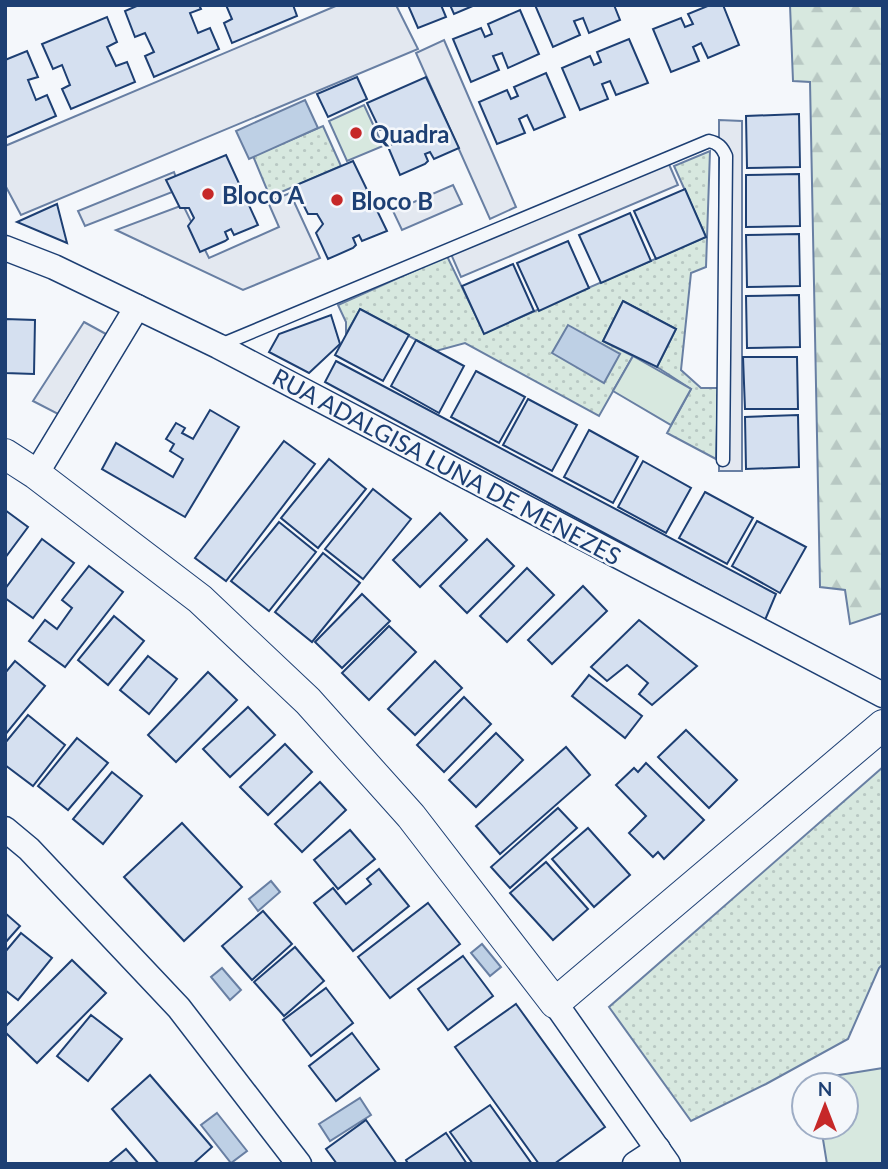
<svg xmlns="http://www.w3.org/2000/svg" width="888" height="1169" font-family="Lato,sans-serif">
	<style>
		.green { fill: url(#green-dots); stroke: #687fa3; stroke-width: 2 }
		.forest { fill: url(#forest-firs); stroke: #687fa3; stroke-width: 2 }
		.pitch { fill: #d7e8df; stroke: #687fa3; stroke-width: 2 }
		.parking { fill: #e3e8f0; stroke: #687fa3; stroke-width: 2 }
		.water { fill: #bed0e5; stroke: #687fa3; stroke-width: 2 }
		.building { fill: #d5e0f0; stroke: #1d3f73; stroke-width: 2 }
		.lines { fill: none; stroke-linecap: round; stroke-linejoin: round }
		.service-casing { stroke: #1d3f73; stroke-width: 15 }
		.minor-casing { stroke: #1d3f73; stroke-width: 27 }
		.tertiary-casing { stroke: #1d3f73; stroke-width: 32 }
		.service { stroke: #f4f7fb; stroke-width: 12 }
		.minor { stroke: #f4f7fb; stroke-width: 24 }
		.tertiary { stroke: #f4f7fb; stroke-width: 30 }
		.poi-dot { fill: #c62828; stroke: #f4f7fb; stroke-width: 2.5 }
		.labels { text-anchor: middle; dominant-baseline: central; stroke-width: 5; stroke-linejoin: round; paint-order: stroke }
		.poi-label { font-size: 24px; font-weight: bold; fill: #1d3f73; stroke: #f4f7fb; text-anchor: start }
		.street-label { font-size: 24px; fill: #1d3f73; stroke: #f4f7fb }
	</style>
	<defs>
		<pattern id="green-dots" width="8" height="8" patternUnits="userSpaceOnUse" patternTransform="scale(1.75)"><rect width="8" height="8" fill="#d7e8df"/><path d="M2 2h.1M6 6h.1" fill="none" stroke="#b8c8c3" stroke-width="1.8" stroke-linecap="round"/></pattern>
		<pattern id="forest-firs" width="22" height="20" patternUnits="userSpaceOnUse" patternTransform="scale(1.75)"><rect width="22" height="20" fill="#d7e8df"/><path d="M5 1l3.5 6h-7zM16 11l3.5 6h-7z" fill="#b8c8c3"/></pattern>
	</defs>
	<rect width="100%" height="100%" fill="#f4f7fb"/>
	<g class="green">
		<path d="M323 126 341 166 270 197 253 156Z"/>
		<path d="M710 151 706 267 691 273 681 370 701 388H718L716 459 667 433 691 389 657 367 676 329 623 301 603 341 633 356 599 416 465 343 436 351 360 309 346 334V322L338 305 447 256 484 333 706 237 674 166Z"/>
		<path d="M883 767V964L879 968 848 1039 766 1084 691 1121 609 1007Z"/>
	</g>
	<path class="forest" d="M790 5H883V613L850 624 845 590 820 587 810 82 793 81Z"/>
	<g class="pitch">
		<path d="M364 105 383 146 347 161 329 121Z"/>
		<path d="M633 356 691 389 671 425 613 391Z"/>
		<path d="M883 1068V1164H827L821 1127H846V1085H815L814 1079Z"/>
	</g>
	<g class="parking">
		<path d="M338 5H396L418 49 21 215 5 185V146Z"/>
		<path d="M444 40 516 207 490 219 416 53Z"/>
		<path d="M719 120 742 121V471H719Z"/>
		<path d="M668 162 678 185 461 277 451 254Z"/>
		<path d="M174 172 180 189 85 226 78 211Z"/>
		<path d="M453 185 462 204 402 230 393 211Z"/>
		<path d="M290 193 320 258 243 290 116 230 183 205 209 258 279 227 268 202Z"/>
		<path d="M84 322 106 334 58 414 33 401Z"/>
	</g>
	<g class="water">
		<path d="M305 100 318 128 249 159 236 131Z"/>
		<path d="M568 325 620 354 604 383 552 353Z"/>
		<path d="M271 881 280 892 258 911 249 899Z"/>
		<path d="M482 944 501 967 490 976 471 953Z"/>
		<path d="M222 968 241 990 230 1000 211 977Z"/>
		<path d="M360 1098 371 1115 330 1141 319 1124Z"/>
		<path d="M217 1113 247 1151 231 1163 201 1125Z"/>
	</g>
	<g class="building">
		<path d="M139 5H199L201 9 190 13 198 33 210 28 219 49 154 77 145 56 154 52 145 33 135 37 125 11Z"/>
		<path d="M226 5H293L297 16 232 43 224 23 232 19Z"/>
		<path d="M408 5H441L446 17 418 28Z"/>
		<path d="M450 5H475L454 14Z"/>
		<path d="M535 5H614L620 20 589 33 583 18 574 21 580 35 553 47Z"/>
		<path d="M710 5H723L739 45 708 58 701 43 693 47 699 61 671 72 653 29 681 18 685 27 693 24 688 14Z"/>
		<path d="M520 10 539 54 508 68 502 53 493 56 499 70 471 82 453 39 481 28 485 37 492 34 488 24Z"/>
		<path d="M107 17 117 42 107 47 116 66 127 62 135 82 71 109 62 89 70 85 62 65 53 69 42 44Z"/>
		<path d="M629 39 648 83 616 95 610 81 602 84 608 99 580 110 562 68 590 56 594 65 601 62 597 52Z"/>
		<path d="M27 51 38 77 28 80 36 100 47 95 56 116 5 138V60Z"/>
		<path d="M546 73 565 117 534 130 527 115 519 119 525 133 497 144 479 102 507 90 511 99 518 96 514 87Z"/>
		<path d="M357 77 367 99 328 117 317 94Z"/>
		<path d="M426 77 459 148 434 159 430 152 425 154 428 161 425 164 400 175 389 149 394 140 389 130H380L367 103Z"/>
		<path d="M799 114 800 167 747 168 746 116Z"/>
		<path d="M226 155 258 225 234 235 231 229 225 232 228 239 225 241 200 252 188 226 194 218 189 208H180L166 180Z"/>
		<path d="M353 161 387 231 362 241 359 235 353 238 356 245 353 248 328 259 316 233 323 224 317 214H308L294 186Z"/>
		<path d="M799 174 800 226 746 227V175Z"/>
		<path d="M685 189 706 237 656 259 634 211Z"/>
		<path d="M57 204 67 243 17 222Z"/>
		<path d="M630 213 651 261 601 283 579 235Z"/>
		<path d="M799 234 800 286 747 287 746 235Z"/>
		<path d="M568 241 589 288 539 311 517 263Z"/>
		<path d="M513 264 534 311 484 334 462 286Z"/>
		<path d="M799 295 800 347 747 348 746 296Z"/>
		<path d="M623 301 676 329 657 367 603 341Z"/>
		<path d="M360 309 409 335 383 381 335 355Z"/>
		<path d="M331 315 340 344 309 373 269 352 279 334Z"/>
		<path d="M5 319 35 320 34 374 5 373Z"/>
		<path d="M416 340 464 366 439 413 391 386Z"/>
		<path d="M743 357H797L798 409H745Z"/>
		<path d="M336 361 776 594 765 620 325 382Z"/>
		<path d="M476 371 525 397 499 443 451 417Z"/>
		<path d="M528 399 577 425 552 471 503 445Z"/>
		<path d="M210 410 239 427 185 517 102 469 116 443 173 477 183 459 170 451 174 444 166 439 176 423 185 428 182 433 193 439Z"/>
		<path d="M798 415 799 467 746 469 745 417Z"/>
		<path d="M589 430 638 457 613 503 564 477Z"/>
		<path d="M284 441 315 464 226 581 195 558Z"/>
		<path d="M329 459 366 489 318 548 281 518Z"/>
		<path d="M643 461 691 488 666 533 618 507Z"/>
		<path d="M373 489 411 519 363 579 325 549Z"/>
		<path d="M705 492 753 518 727 564 679 538Z"/>
		<path d="M5 510 28 527 5 558Z"/>
		<path d="M440 513 467 540 420 587 393 560Z"/>
		<path d="M757 521 806 547 780 593 732 566Z"/>
		<path d="M279 522 316 552 269 611 231 581Z"/>
		<path d="M42 539 74 563 33 618 5 598V589Z"/>
		<path d="M487 539 514 566 467 613 440 586Z"/>
		<path d="M323 553 360 583 312 642 275 612Z"/>
		<path d="M89 566 123 592 65 667 29 641 45 620 57 629 72 608 62 600Z"/>
		<path d="M527 568 554 595 507 642 480 616Z"/>
		<path d="M583 586 607 611 552 664 528 640Z"/>
		<path d="M362 594 390 621 342 668 315 642Z"/>
		<path d="M114 616 144 641 108 685 78 660Z"/>
		<path d="M639 620 697 666 652 705 639 694 648 683 627 665 607 681 591 667Z"/>
		<path d="M389 626 416 652 369 700 342 673Z"/>
		<path d="M148 656 177 679 149 714 120 690Z"/>
		<path d="M15 661 45 686 5 735V673Z"/>
		<path d="M435 661 462 688 415 735 388 709Z"/>
		<path d="M208 672 237 700 176 762 148 735Z"/>
		<path d="M589 675 642 716 625 738 572 696Z"/>
		<path d="M464 697 491 724 444 772 417 745Z"/>
		<path d="M248 707 275 735 230 777 203 749Z"/>
		<path d="M28 715 65 745 33 786 5 765V743Z"/>
		<path d="M686 730 737 780 709 808 658 757Z"/>
		<path d="M496 733 523 760 476 807 449 780Z"/>
		<path d="M77 738 108 763 68 810 38 786Z"/>
		<path d="M285 744 312 772 268 815 240 787Z"/>
		<path d="M566 747 590 775 500 854 476 826Z"/>
		<path d="M646 763 704 820 664 859 658 852 653 857 629 833 646 816 616 785 634 768 638 772Z"/>
		<path d="M112 772 142 796 103 844 73 819Z"/>
		<path d="M320 782 346 810 302 852 275 824Z"/>
		<path d="M558 808 577 828 510 888 491 867Z"/>
		<path d="M182 823 242 887 184 941 124 877Z"/>
		<path d="M588 828 630 875 594 907 552 859Z"/>
		<path d="M350 830 375 859 338 889 314 860Z"/>
		<path d="M546 862 588 909 553 940 510 893Z"/>
		<path d="M379 869 409 906 353 951 314 903 333 888 346 904 371 884 367 879Z"/>
		<path d="M428 903 460 944 390 998 358 957Z"/>
		<path d="M263 911 292 944 252 980 222 946Z"/>
		<path d="M5 913 20 926 5 943Z"/>
		<path d="M21 933 52 958 18 1000 5 990V952Z"/>
		<path d="M295 947 324 981 284 1016 254 982Z"/>
		<path d="M463 956 493 996 448 1030 418 989Z"/>
		<path d="M72 960 106 993 37 1063 5 1032V1027Z"/>
		<path d="M326 988 353 1023 311 1056 283 1020Z"/>
		<path d="M516 1004 605 1127 554 1164H539L455 1047Z"/>
		<path d="M91 1015 122 1039 88 1081 57 1056Z"/>
		<path d="M352 1033 379 1069 336 1101 309 1066Z"/>
		<path d="M150 1075 212 1147 193 1164H159L112 1109Z"/>
		<path d="M490 1105 532 1164H473L450 1132Z"/>
		<path d="M366 1120 397 1164H337L326 1149Z"/>
		<path d="M446 1133 467 1164H408L406 1160Z"/>
		<path d="M126 1149 139 1164H108Z"/>
	</g>
	<g class="lines">
		<defs>
			<path id="service" d="M218 346 709 141C718 143 722 147 726 156L723 460"/>
			<g id="minor">
				<path d="M5 248 54 267 218 346 883 695"/>
				<path d="M36 474 137 307"/>
				<path d="M5 829 29 849 179 1008 299 1164"/>
				<path d="M555 1003 668 1164"/>
				<path d="M635 1164 658 1149"/>
			</g>
			<path id="tertiary" d="M5 454 36 474 200 599 308 701 411 816 555 1003 883 725"/>
		</defs>
		<use href="#service" class="service-casing"/>
		<use href="#minor" class="minor-casing"/>
		<use href="#tertiary" class="tertiary-casing"/>
		<use href="#service" class="service"/>
		<use href="#minor" class="minor"/>
		<use href="#tertiary" class="tertiary"/>
	</g>
	<g class="poi-dot">
		<circle cx="356" cy="133" r="7"/>
		<circle cx="208" cy="194" r="7"/>
		<circle cx="337" cy="200" r="7"/>
	</g>
	<g class="labels">
		<g class="poi-label">
			<text x="370" y="133">Quadra</text>
			<text x="222" y="194">Bloco A</text>
			<text x="351" y="200">Bloco B</text>
		</g>
		<g class="street-label">
			<text transform="translate(447 466) rotate(28)">RUA ADALGISA LUNA DE MENEZES</text>
		</g>
	</g>
	<rect width="888" height="1169" fill="none" stroke="#1d3f73" stroke-width="14"/>
	<g transform="translate(825 1106)"><circle r="33" fill="#f4f7fb" stroke="#9eadc5" stroke-width="2"/>
	<path d="M0-5L12 26L0 18L-12 26Z" fill="#c62828"/>
	<text y="-10" font-size="19" font-weight="bold" text-anchor="middle" fill="#1d3f73">N</text>
	</g>
</svg>
